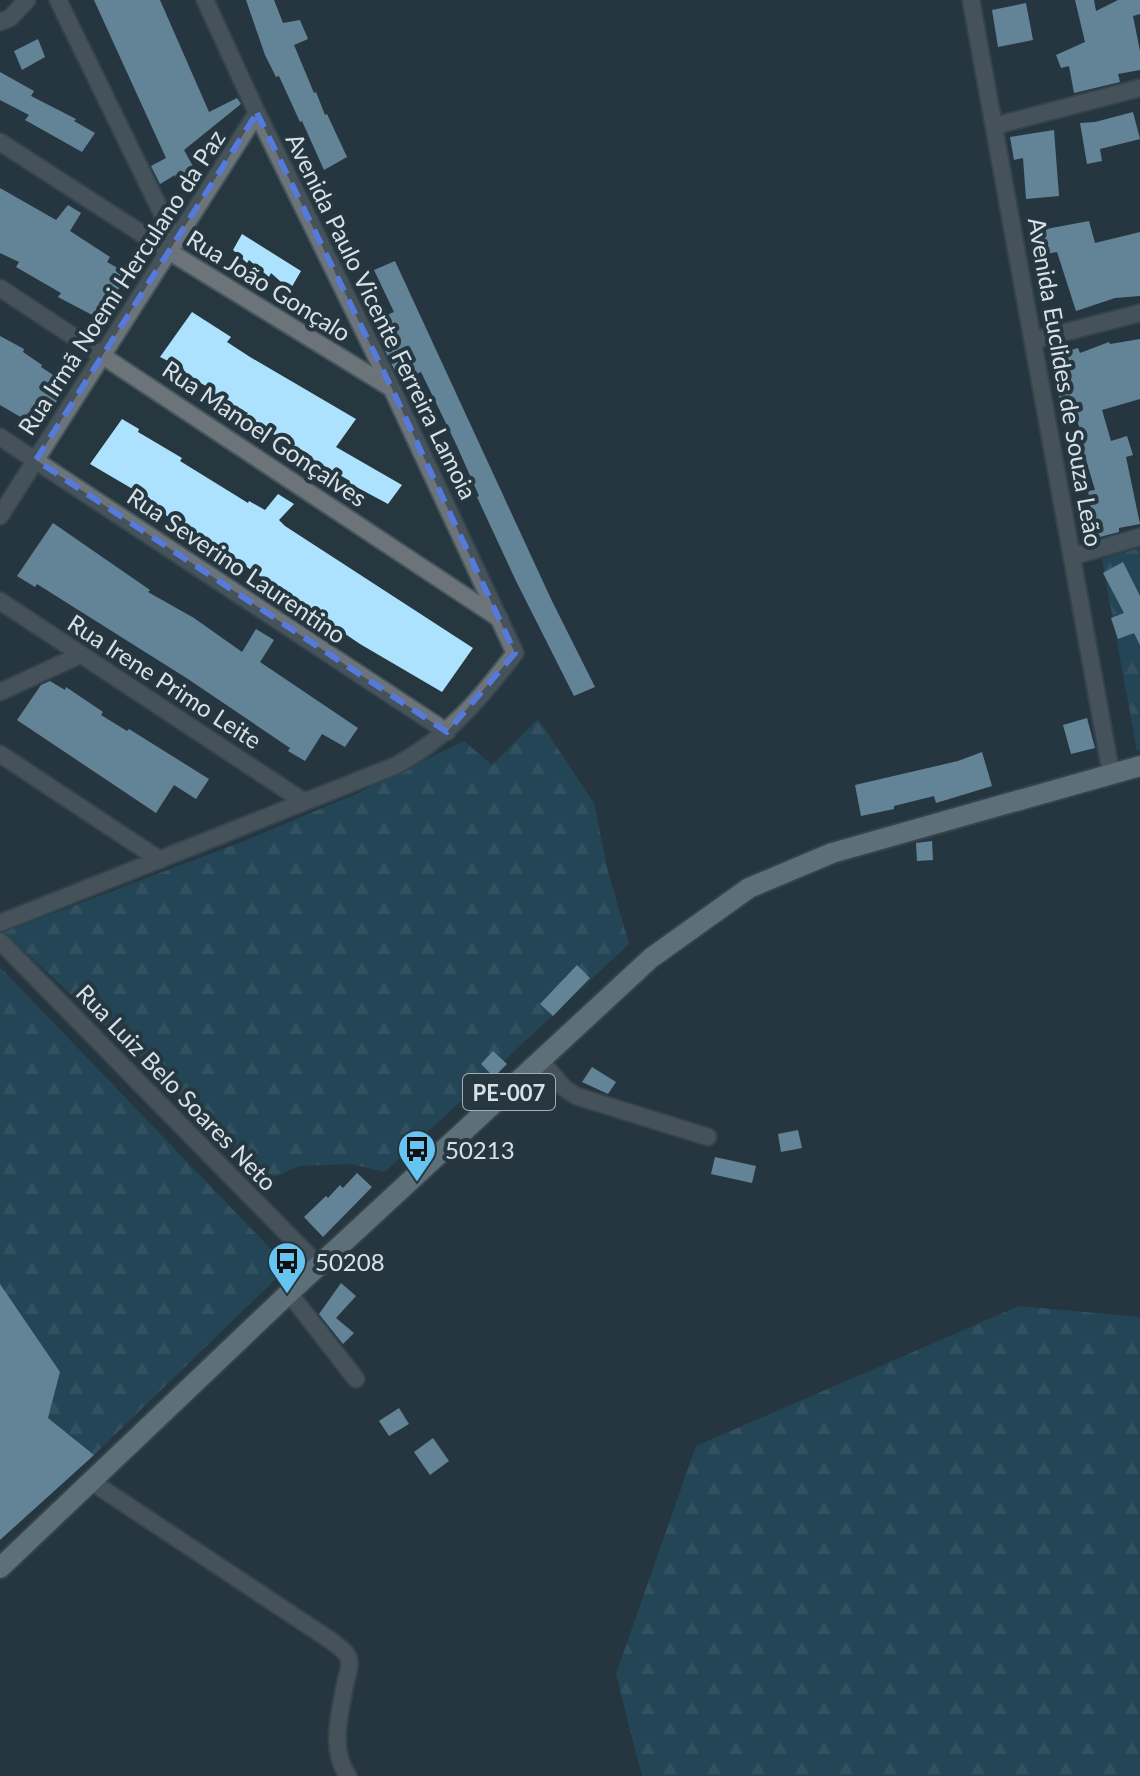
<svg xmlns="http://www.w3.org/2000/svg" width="1140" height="1776" font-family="Lato,sans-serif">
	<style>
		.forest { fill: url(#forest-firs) }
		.building { fill: #ade2fe }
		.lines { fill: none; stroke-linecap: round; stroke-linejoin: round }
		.minor-casing { stroke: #46565e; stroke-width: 20 }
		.primary-casing { stroke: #46565e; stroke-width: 24 }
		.minor { stroke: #6c7479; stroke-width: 16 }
		.primary { stroke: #a1b3bc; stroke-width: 20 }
		.marked { fill: none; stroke: #557adc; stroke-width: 6; stroke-dasharray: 16 10; stroke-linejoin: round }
		.labels { text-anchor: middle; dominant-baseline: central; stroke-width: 8; stroke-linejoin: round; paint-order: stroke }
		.shield { fill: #263740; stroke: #a2aeb5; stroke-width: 2 }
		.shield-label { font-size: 22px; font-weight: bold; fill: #d7e1e7 }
		.street-label { font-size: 24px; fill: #d7e1e7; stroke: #263740 }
		.poi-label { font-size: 24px; fill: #d7e1e7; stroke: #263740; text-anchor: start }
	</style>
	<defs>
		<pattern id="forest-firs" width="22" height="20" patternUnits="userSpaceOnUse" patternTransform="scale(2)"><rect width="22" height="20" fill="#215871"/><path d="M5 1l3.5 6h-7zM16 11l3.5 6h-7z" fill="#407085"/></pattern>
	</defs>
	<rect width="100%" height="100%" fill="#263740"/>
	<g class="forest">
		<path d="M1140 548V750L1137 751 1102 559Z"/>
		<path d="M538 719 594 803 607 868 629 944 385 1172 351 1164 300 1166 269 1179 4 932 239 843 356 794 464 741 492 765Z"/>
		<path d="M0 967 288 1267 94 1455 48 1418 60 1372 13 1303 0 1293Z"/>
		<path d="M1019 1306 1140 1317V1776H642L616 1674 696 1446Z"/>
	</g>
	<g class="building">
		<path d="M94 0H160L209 112 237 98 241 104 184 150 194 168 176 178 175 175 160 184 151 166 166 158Z"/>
		<path d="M246 0H274L283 23 300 20 308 39 294 45 314 93 316 92 325 115 327 114 347 157 324 170 302 121 300 122 279 76 276 77 265 55Z"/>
		<path d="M1075 0H1094L1096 11 1118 0H1140V14L1133 16 1140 51V70L1118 74 1120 82 1074 93 1069 66 1061 68 1056 55 1085 42Z"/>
		<path d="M1026 3 1033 40 998 47 992 10Z"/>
		<path d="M38 39 45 57 22 70 14 51Z"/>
		<path d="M0 72 34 91 31 96 76 119 74 121 95 133 82 152 25 120 29 115 0 100Z"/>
		<path d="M1133 112 1140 139 1100 149 1102 161 1087 164 1080 123 1095 122Z"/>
		<path d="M1054 130 1059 196 1026 199 1023 158 1014 160 1010 137Z"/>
		<path d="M0 188 56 220 68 205 81 213 70 231 110 257 107 262 130 275 96 317 58 297 61 293 16 267 19 262 0 253Z"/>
		<path d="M1089 221 1095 243 1140 232V296L1115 298 1076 311 1057 252 1034 256 1030 232Z"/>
		<path d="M242 234 301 271 290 290 271 273 269 277 249 260 247 263 233 250Z"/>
		<path d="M395 261 551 599 595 687 574 696 516 581 477 497 479 496 456 444 421 372 400 381 371 322 394 312 374 270Z"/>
		<path d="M192 312 231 337 227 342 250 357 356 419 336 447 402 485 388 504 349 483 350 481 307 456 309 454 244 418 248 413 203 390 206 386 182 373 184 369 160 357Z"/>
		<path d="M0 336 24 349 23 352 42 365 41 367 67 384 55 404 45 397 29 422 0 405Z"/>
		<path d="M1140 339V399L1102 410 1111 441 1127 436 1133 455 1126 457 1140 524 1119 528V532L1096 538 1088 491 1095 490 1083 450 1085 449 1075 412 1063 414 1050 356 1078 348 1080 353 1109 342 1110 344Z"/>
		<path d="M122 419 139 429 138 432 182 458 180 461 248 503 249 501 265 510 278 494 294 504 279 520 285 526 473 648 442 692 360 644 238 561 195 536 196 534 156 509 157 506 136 491 90 464Z"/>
		<path d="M53 523 150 590 148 592 194 618 242 652 256 629 274 640 260 662 358 728 345 747 322 734 305 761 288 751 290 748 188 679 37 584 35 587 17 576Z"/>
		<path d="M1123 562 1140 596V645L1134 633 1118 639 1111 618 1124 613 1103 573Z"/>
		<path d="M50 681 65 690 66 687 103 712 101 715 127 731 129 729 209 779 196 799 174 785 156 813 17 720 41 685Z"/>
		<path d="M1087 718 1095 748 1071 754 1063 725Z"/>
		<path d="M982 752 992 786 936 803 934 796 894 806V809L861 816 855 785 958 761Z"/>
		<path d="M932 841 933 860 917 861 916 843Z"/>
		<path d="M577 965 590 978 553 1016 540 1004Z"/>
		<path d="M493 1051 507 1064 494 1077 481 1064Z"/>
		<path d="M592 1067 616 1082 608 1094 582 1082Z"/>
		<path d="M798 1130 802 1148 781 1152 778 1134Z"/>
		<path d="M715 1157 756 1166 752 1183 711 1174Z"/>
		<path d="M357 1173 372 1187 323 1237 304 1217 326 1196 328 1198 340 1185 343 1188Z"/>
		<path d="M341 1283 356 1296 336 1318 354 1333 343 1344 319 1314Z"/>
		<path d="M0 1284 60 1372 48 1418 94 1455 0 1540Z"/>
		<path d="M399 1408 409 1424 389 1436 379 1421Z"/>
		<path d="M433 1438 449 1461 430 1475 414 1452Z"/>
	</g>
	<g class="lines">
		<defs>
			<g id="minor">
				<path d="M58 0 176 242"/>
				<path d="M971 0 1111 773"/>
				<path d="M0 22 10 18 27 0"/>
				<path d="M994 126 1140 88"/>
				<path d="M0 142 170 252 391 388"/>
				<path d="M0 288 500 619"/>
				<path d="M1035 340 1140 313"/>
				<path d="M0 437 447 732"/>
				<path d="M0 516 257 113"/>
				<path d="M1074 556 1140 537"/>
				<path d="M0 601 303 801"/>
				<path d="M0 692 80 655"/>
				<path d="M0 754 160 860"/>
				<path d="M0 923 397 765C448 737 481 698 515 653L392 389 257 113 205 0"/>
				<path d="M0 941 319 1266"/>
				<path d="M542 1062 563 1087 576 1096 708 1137"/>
				<path d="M289 1293 356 1379"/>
				<path d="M92 1482 333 1642C339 1647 348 1653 349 1660 351 1668 346 1678 345 1685 340 1714 329 1749 348 1776"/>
			</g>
			<path id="primary" d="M0 1568 289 1293 651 958 749 888 832 853 1140 766"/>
		</defs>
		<use href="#minor" class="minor-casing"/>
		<use href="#primary" class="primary-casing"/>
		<use href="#minor" class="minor"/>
		<use href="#primary" class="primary"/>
	</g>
	<path d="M0 0H1140V1776H0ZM257 113 392 389 515 653 447 732 36 460Z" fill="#263740" fill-opacity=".55" fill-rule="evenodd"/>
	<path class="marked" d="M257 113 392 389 515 653 447 732 36 460Z"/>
	<defs>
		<symbol id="bus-pin" viewBox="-11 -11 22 30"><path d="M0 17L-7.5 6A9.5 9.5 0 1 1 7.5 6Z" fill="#67c4f0" stroke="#263740"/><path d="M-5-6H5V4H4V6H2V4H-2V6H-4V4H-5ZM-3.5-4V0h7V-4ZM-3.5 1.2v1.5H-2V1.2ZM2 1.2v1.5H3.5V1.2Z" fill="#111"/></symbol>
	</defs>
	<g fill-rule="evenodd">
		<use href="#bus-pin" x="395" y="1127" width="44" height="60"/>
		<use href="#bus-pin" x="265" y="1239" width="44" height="60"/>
	</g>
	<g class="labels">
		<rect class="shield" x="463" y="1074" width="92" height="36" rx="6"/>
		<g class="shield-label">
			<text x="509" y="1092">PE-007</text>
		</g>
		<g class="street-label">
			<text transform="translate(121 282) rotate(-57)">Rua Irmã Noemi Herculano da Paz</text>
			<text transform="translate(269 285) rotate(32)">Rua João Gonçalo</text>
			<text transform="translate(382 316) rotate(64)">Avenida Paulo Vicente Ferreira Lamoia</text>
			<text transform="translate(1066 382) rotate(80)">Avenida Euclides de Souza Leão</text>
			<text transform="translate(265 433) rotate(34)">Rua Manoel Gonçalves</text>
			<text transform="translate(237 565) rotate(34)">Rua Severino Laurentino</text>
			<text transform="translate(165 681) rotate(33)">Rua Irene Primo Leite</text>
			<text transform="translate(177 1087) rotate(46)">Rua Luiz Belo Soares Neto</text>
		</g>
		<g class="poi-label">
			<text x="445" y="1149">50213</text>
			<text x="315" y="1261">50208</text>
		</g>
	</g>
</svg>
